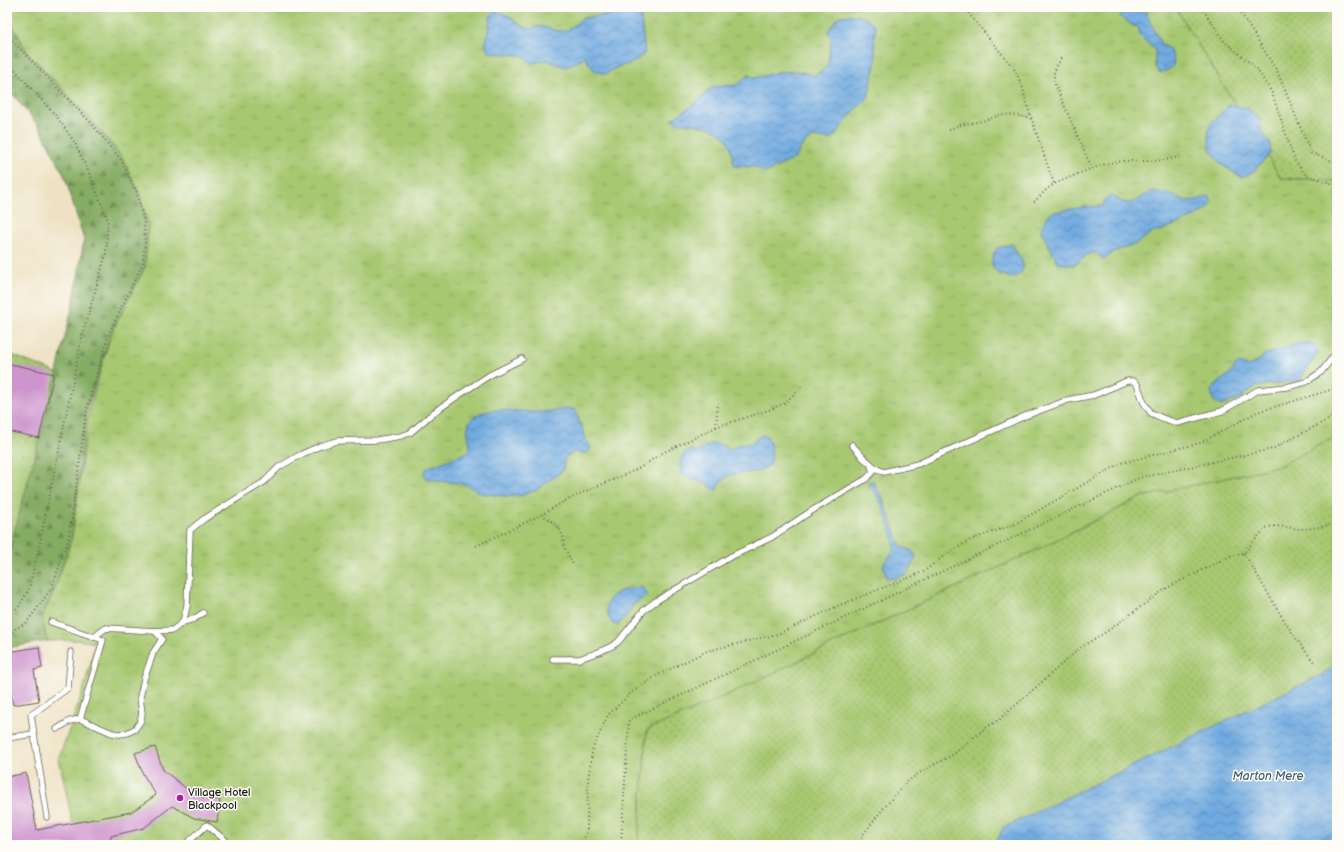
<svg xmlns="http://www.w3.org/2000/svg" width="1344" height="852" font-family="'Balsamiq Sans',sans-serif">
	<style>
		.grass { fill: url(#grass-tufts); stroke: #627246 }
		.forest { fill: url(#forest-firs); stroke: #506440 }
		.park { fill: url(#park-dots); stroke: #627246 }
		.water { fill: url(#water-waves); stroke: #46637e }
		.building { fill: #ce94ce }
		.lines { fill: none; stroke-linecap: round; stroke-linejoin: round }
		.service-casing { stroke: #666157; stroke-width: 7 }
		.path { stroke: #666157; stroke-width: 2; stroke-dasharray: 1 3; stroke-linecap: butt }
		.service { stroke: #fff; stroke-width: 5.5 }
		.poi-dot { fill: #b5179e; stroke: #fdfcf7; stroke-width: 1.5 }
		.labels { text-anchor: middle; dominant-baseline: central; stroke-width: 3; stroke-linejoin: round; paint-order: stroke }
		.poi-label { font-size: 11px; fill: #1c1c1c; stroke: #fdfcf7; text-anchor: start }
		.water-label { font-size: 12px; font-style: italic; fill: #425c74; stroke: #fdfcf7 }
	</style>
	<defs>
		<pattern id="grass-tufts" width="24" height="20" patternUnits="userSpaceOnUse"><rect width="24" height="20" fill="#a7c871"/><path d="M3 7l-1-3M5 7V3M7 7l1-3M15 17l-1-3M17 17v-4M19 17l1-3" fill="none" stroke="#8fab61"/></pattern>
		<pattern id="forest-firs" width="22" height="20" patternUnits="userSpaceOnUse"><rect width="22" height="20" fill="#85ac63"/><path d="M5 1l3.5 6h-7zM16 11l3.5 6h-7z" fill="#6c8b51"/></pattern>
		<pattern id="park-dots" width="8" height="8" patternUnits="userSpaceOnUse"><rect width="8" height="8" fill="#a7c871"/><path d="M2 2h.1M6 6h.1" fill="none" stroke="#8fab61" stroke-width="1.8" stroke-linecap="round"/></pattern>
		<pattern id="water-waves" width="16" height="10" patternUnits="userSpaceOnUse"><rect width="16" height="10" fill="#71aae0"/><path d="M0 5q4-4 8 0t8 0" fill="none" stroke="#5c8ab5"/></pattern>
	</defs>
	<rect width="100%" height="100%" fill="#fdfcf7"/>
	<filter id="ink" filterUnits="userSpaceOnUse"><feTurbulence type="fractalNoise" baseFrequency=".025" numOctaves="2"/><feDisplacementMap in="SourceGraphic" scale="8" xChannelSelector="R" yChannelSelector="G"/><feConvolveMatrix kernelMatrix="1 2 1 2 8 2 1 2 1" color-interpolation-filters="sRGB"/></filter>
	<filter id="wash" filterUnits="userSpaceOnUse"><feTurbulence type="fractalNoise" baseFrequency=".012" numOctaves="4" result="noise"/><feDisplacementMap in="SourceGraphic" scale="16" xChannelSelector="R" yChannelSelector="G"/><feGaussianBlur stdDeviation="0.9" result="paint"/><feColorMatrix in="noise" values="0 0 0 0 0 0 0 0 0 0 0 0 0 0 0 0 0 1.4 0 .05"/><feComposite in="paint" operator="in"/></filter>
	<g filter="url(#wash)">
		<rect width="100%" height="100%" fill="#efe2c4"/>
		<path class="grass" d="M7 7H1175L1281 178 1337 181V436L1279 466 1142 497 1028 554 844 639 723 697 647 730 638 845H77L59 758 83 691 96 643 78 640 47 641 42 617 55 589 72 536 89 410 111 334 145 267 148 225 138 191 122 157 89 117 28 53 7 16Z"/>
		<path class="forest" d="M7 16 28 53 89 117 122 157 138 191 148 225 145 267 111 334 87 409 72 536 55 589 42 617 47 641 7 648V559L57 373 62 349 74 300 84 240 65 177 40 128 7 87Z"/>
		<g class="park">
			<path d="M1175 7H1337V181L1281 178Z"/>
			<path d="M7 353 57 373 7 559Z"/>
			<path d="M1337 436V845H638L647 730 723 697 844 639 1028 554 1142 497 1279 466Z"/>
		</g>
		<g class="water">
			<path d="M1125 7H1144V9L1161 44 1169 49 1174 59 1173 65 1170 69 1160 73 1155 67V50L1140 36 1139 29 1120 17Z"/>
			<path d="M640 10 645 53 634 62 618 67 605 74 594 70 585 58 565 67 547 60 531 63 524 56 489 52 485 45C487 40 490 16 491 15 492 13 496 12 497 11L509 16 522 26 530 29 540 26 558 31 568 30 583 18Z"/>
			<path d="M849 15C862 16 868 17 876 27L874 36 876 60 868 98 857 108 846 121 835 136 830 140 815 137 807 141 800 149 796 158 765 173 756 167 734 166C733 160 732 151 730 145 724 131 706 125 692 124 684 123 678 124 672 119 687 110 700 100 712 87L737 85 748 75 754 78 764 76 777 72 797 71 815 75 823 70 828 63 831 39 828 31 839 16Z"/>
			<path d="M1229 105 1247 108 1260 118V127L1270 144 1271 153 1252 173 1241 177 1222 165 1210 149 1208 132 1210 124Z"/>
			<path d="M1151 191 1167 193 1186 201 1197 200 1209 196 1212 202 1208 209 1189 219 1163 230 1152 232 1136 244 1111 253 1106 259H1102L1099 255 1094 252 1087 255 1075 265 1059 263 1057 261 1041 231 1044 221 1052 212 1085 207 1102 206 1106 198 1112 196C1132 209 1134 201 1151 191Z"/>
			<path d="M1012 244 1021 259 1024 267 1021 273 1013 278C994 274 986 266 997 248Z"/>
			<path d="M1300 343C1309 342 1316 342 1318 352L1300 380 1255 387 1240 398 1221 406 1213 400 1211 391 1214 386 1231 373 1236 365 1240 363 1248 366 1261 359 1264 355Z"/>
			<path d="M568 408 575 410 587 441 591 448 587 454 574 452 565 457 563 469 560 473 535 491 518 496H505L481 493 464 484 429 480 425 478 424 472 427 468 463 454 470 450C471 441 465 432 469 423 479 402 523 413 541 412 551 412 559 409 568 408Z"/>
			<path d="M762 435 767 436C772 444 773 457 770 465L756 472 733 474 728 476 720 482 717 490H714C704 479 691 482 682 474 679 466 680 458 685 452L691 450 696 452C716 443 710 438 730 450L737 445 750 443Z"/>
			<path d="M873 481 883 499 901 547 911 550 916 556C912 573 904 578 887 579L883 565 895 549 892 534 882 504 868 482Z"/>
			<path d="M639 587H642L646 591 647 596 635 603 626 616 618 625 613 624C596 601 616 589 639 587Z"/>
			<path d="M1337 665V845H995L1003 828 1321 675Z"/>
		</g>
		<g id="blocks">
			<g class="building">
				<path d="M7 363 54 374 39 438 7 431Z"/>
				<path d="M39 647 42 668 34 670 39 701 13 705 7 667V652Z"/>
				<path d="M155 747 163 770 196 796 220 800 217 822 194 818 172 806 144 828 111 836 110 845H7V777L26 773 37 830 131 812 156 795 143 774 135 753Z"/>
			</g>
		</g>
	</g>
	<g filter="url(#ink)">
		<use href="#blocks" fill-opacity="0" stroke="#666157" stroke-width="1"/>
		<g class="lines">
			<defs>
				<g id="service">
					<path d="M852 445 864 458"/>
					<path d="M861 456 877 469 884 472 918 464 1025 416 1068 400 1094 395 1127 381H1133L1137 384 1144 403 1151 413 1162 418 1177 423 1181 422 1222 411 1258 390 1287 387 1306 382 1321 372 1337 352"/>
					<path d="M51 622 103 640 80 719"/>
					<path d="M183 622 194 619 203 613"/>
					<path d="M94 637 106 628 155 631 173 630 183 622 187 606 190 530 204 519 264 482 279 467 300 455 320 446 337 441 377 440 401 436 410 433 433 413 462 393 490 375 522 359"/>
					<path d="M553 659H579L599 652 612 646 618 642 644 610 656 601 730 557 772 537 813 510 866 479 873 472 871 466"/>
					<path d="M57 729 70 721 80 719 112 733 119 734 127 733 135 729 140 722 142 714 140 697 144 679 153 653 162 639 155 631"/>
					<path d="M7 738 33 734"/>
					<path d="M47 817 31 715 68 688 71 652"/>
					<path d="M185 845 207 825 226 841"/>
				</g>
			</defs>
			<use href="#service" class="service-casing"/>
			<g class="path">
				<path d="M1201 7 1224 41 1257 69 1272 93 1295 161 1306 175 1337 185"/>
				<path d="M1237 7 1277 71 1311 153 1337 163"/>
				<path d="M966 10 1015 70 1023 88 1025 98 1032 120"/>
				<path d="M7 35 91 123 121 160 137 193 144 222 145 244 142 265 109 333 87 409 69 536 52 588 27 622 7 634"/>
				<path d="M1061 58 1054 72V82L1092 169"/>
				<path d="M7 61 57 117 75 143 89 173 108 220 106 254 83 332 38 552 28 591 18 608 7 611"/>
				<path d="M949 130C960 123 970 124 982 121 998 117 1000 112 1018 116 1024 117 1027 116 1032 120L1054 184"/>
				<path d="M1034 202 1047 189 1054 184C1074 176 1095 165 1116 162 1138 159 1160 164 1180 156"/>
				<path d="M716 427 718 403"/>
				<path d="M541 515 549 519 558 527 563 536 564 546 573 565"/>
				<path d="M476 546 541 515 565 501 588 490 629 473 643 466 660 454 694 438 716 427 769 410 785 403 803 385"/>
				<path d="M1244 553C1267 590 1286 629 1315 663"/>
				<path d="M582 845 587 830 588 779 593 748 608 715 632 692 658 675 707 651 778 634 840 605 923 572 945 555 972 539 1013 525 1121 463 1200 443 1257 412 1337 388"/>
				<path d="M621 845 629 720 1139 478 1272 449 1337 415"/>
				<path d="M859 845 862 836 882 810 907 782 922 771 954 754 984 729 1000 719 1080 648 1109 630 1165 589 1230 556 1244 553 1265 528C1277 524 1288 528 1300 529 1312 529 1325 526 1337 523"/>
			</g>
			<use href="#service" class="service"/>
		</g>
	</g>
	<circle class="poi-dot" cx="180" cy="798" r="4"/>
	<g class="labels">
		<g class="poi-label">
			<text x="188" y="792">Village Hotel<tspan x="188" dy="13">Blackpool</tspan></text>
		</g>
		<g class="water-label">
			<text x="1268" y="776">Marton Mere</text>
		</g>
	</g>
	<rect width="1344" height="852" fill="none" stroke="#fdfcf7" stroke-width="24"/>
</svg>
